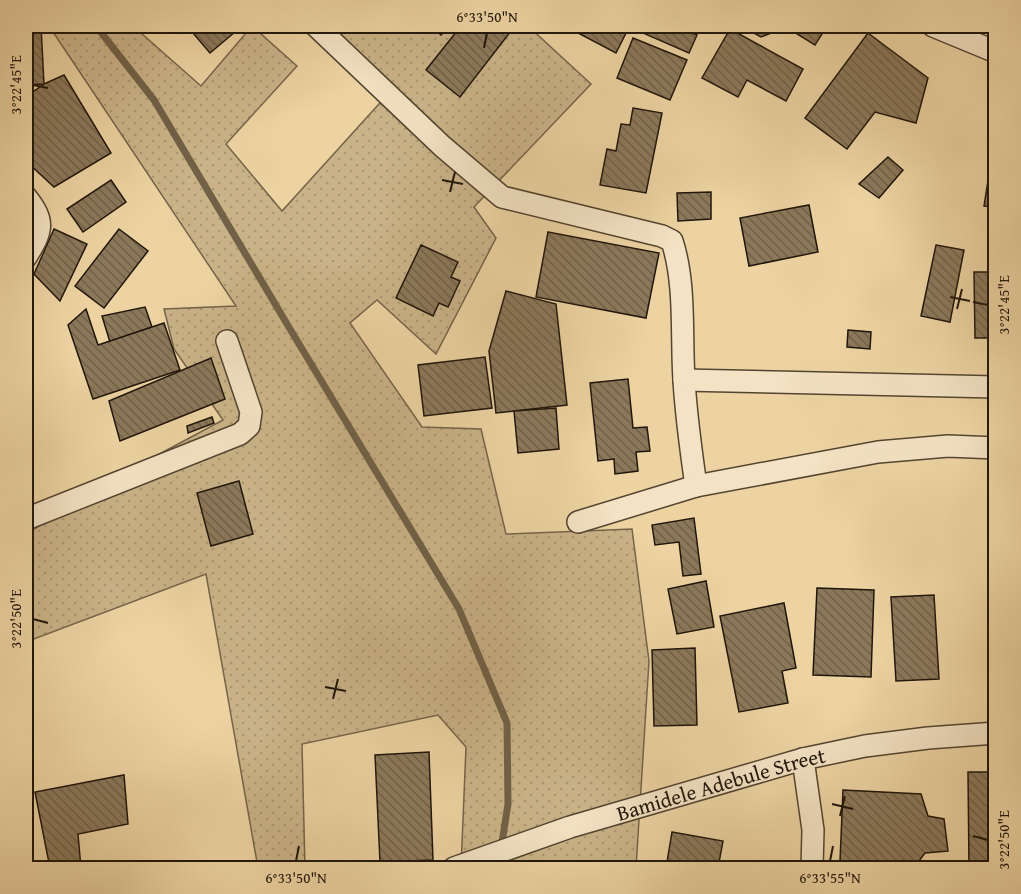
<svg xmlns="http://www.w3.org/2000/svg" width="1021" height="894" font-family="'Gentium Book Plus',serif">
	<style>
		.grass { fill: url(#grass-dots); stroke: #75644a; stroke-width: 1.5 }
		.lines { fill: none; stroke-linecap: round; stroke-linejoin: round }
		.stream { stroke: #716147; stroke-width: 7 }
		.building { fill: url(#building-back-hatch); stroke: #20160b; stroke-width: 1.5 }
		.minor-casing { stroke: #534531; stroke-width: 24 }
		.minor { stroke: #f3e2c3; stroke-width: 21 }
		.ticks { fill: none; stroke: #20160b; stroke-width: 2 }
		.labels { text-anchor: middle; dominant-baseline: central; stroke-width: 6; stroke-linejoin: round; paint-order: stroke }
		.street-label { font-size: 21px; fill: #20160b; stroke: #f3e2c3 }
		.neatline { fill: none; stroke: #20160b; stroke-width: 2 }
		.ticks-label { font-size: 15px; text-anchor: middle; fill: #20160b }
	</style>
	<defs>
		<pattern id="grass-dots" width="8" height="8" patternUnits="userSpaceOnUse" patternTransform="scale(1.5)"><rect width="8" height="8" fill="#cab388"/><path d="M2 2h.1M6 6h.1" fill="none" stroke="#ad9974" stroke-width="1.8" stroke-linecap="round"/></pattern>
		<pattern id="building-back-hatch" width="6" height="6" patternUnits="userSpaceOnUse" patternTransform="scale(1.5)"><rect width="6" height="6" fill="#8b785a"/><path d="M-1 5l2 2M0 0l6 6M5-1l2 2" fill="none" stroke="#716149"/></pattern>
	</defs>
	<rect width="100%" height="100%" fill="#edd3a2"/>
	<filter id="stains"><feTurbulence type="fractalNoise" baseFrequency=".00333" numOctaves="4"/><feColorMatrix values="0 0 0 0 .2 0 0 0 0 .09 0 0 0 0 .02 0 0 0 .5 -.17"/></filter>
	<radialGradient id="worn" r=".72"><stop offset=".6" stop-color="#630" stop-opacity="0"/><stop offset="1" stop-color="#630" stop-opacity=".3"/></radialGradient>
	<path class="grass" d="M49 26H133L201 86 252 26 297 66 226 144 282 211 388 94 331 26H528L591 84 474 207 496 238 436 354 377 300 350 323 422 427 481 429 506 534 632 529 649 661 636 868H461L466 747 438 715 302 744 305 868H258L206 574 26 642V534L152 458 223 420 174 349 164 309 236 306Z"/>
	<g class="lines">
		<path class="stream" d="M96 26 154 100 290 329 459 609 507 723 508 804 498 868"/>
	</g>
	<g class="building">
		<path d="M26 26H41L44 84 26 85Z"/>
		<path d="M187 26H242L210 53Z"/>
		<path d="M431 26H450L441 35Z"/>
		<path d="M461 26H505L511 31 460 97 426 70Z"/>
		<path d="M582 26H610L626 33 616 53 578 33Z"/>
		<path d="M638 26H675L697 35 689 53 636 30Z"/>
		<path d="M741 26H827L815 45 786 27 761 37Z"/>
		<path d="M730 29 803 69 786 101 747 80 738 97 702 78Z"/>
		<path d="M868 33 928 78 916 123 875 112 847 149 805 118Z"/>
		<path d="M633 38 687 60 670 100 617 78Z"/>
		<path d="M64 75 111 153 54 187 26 161V97L44 84Z"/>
		<path d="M633 108 662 113 646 193 600 185 607 149 616 151 621 124 630 125Z"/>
		<path d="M996 130V207L984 206Z"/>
		<path d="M888 157 903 170 879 198 859 184Z"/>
		<path d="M111 180 126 202 83 232 67 209Z"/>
		<path d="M711 192V219L678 221 677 193Z"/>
		<path d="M809 205 818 252 749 266 740 218Z"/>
		<path d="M54 229 87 244 60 301 34 274Z"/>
		<path d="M119 229 148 251 104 308 75 286Z"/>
		<path d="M548 232 659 253 646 318 536 297Z"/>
		<path d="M421 245 458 262 451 277 460 281 448 307 439 303 433 316 396 298Z"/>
		<path d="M936 245 964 250 950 322 921 316Z"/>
		<path d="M974 272H996V338H975Z"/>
		<path d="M506 291 556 304 567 405 496 413 489 351Z"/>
		<path d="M145 307 152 327 110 342 102 316Z"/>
		<path d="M86 309 98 345 164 323 180 370 93 399 68 325Z"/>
		<path d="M848 330 871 332 870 349 847 347Z"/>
		<path d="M485 357 492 408 424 416 418 365Z"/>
		<path d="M211 358 225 399 120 441 109 401Z"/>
		<path d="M628 379 633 428 647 427 650 451 636 452 638 471 615 474 614 459 598 461 590 383Z"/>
		<path d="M556 408 559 449 518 453 514 411Z"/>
		<path d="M212 417 214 423 188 433 187 426Z"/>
		<path d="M239 481 253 534 211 546 197 493Z"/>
		<path d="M694 518 701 574 683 576 679 542 655 545 652 525Z"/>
		<path d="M706 581 714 627 677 634 668 589Z"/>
		<path d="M817 588 874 590 871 677 813 675Z"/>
		<path d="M934 595 939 679 896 681 891 597Z"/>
		<path d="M784 603 796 668 782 671 788 703 739 712 720 616Z"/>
		<path d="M695 648 697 725 654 726 652 650Z"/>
		<path d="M429 752 433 860 380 862 375 755Z"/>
		<path d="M968 772H996V868H969Z"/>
		<path d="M124 775 128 824 78 834 81 868H50L35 792Z"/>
		<path d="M843 790 921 794 928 816 944 819 948 851 925 853 916 865 840 861Z"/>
		<path d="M672 832 723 841 718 868H666Z"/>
	</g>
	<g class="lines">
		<defs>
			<g id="minor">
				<path d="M316 26 442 146 502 197 662 236 672 241C686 284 681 335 684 380 686 415 691 451 696 486"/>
				<path d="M933 26 996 52"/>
				<path d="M26 197C46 222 42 231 26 257"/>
				<path d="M684 380 996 387"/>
				<path d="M26 519 240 434 249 426 251 412 227 341"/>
				<path d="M578 522 696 486 878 452 948 446 996 448"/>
				<path d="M803 759 813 830 812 868"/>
				<path id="s1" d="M454 868 570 827 803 759 865 746 928 738 996 733"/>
			</g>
		</defs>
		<use href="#minor" class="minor-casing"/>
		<use href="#minor" class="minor"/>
	</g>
	<path class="ticks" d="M484 48 487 33M33 85 48 88M442 180 463 184M450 192 455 172M950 297 970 301M973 302 988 305M957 309 962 289M33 619 48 623M325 687 346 691M333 699 338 679M832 804 853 809M840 816 845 796M973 836 988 840M296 861 299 846M830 861 833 846"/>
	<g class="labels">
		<g class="street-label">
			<text stroke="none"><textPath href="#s1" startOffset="280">Bamidele Adebule Street</textPath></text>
		</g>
	</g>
	<rect width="1021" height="894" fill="none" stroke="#edd3a2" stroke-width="66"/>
	<rect x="33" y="33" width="955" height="828" class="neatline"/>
	<g class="ticks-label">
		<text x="487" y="22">6°33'50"N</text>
		<text transform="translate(16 85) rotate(-90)" y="5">3°22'45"E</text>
		<text transform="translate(1004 305) rotate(-90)" y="5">3°22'45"E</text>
		<text transform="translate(16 619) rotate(-90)" y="5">3°22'50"E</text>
		<text transform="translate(1004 840) rotate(-90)" y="5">3°22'50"E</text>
		<text x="296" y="883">6°33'50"N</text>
		<text x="830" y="883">6°33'55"N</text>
	</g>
	<rect width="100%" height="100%" filter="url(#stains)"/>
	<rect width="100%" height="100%" fill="url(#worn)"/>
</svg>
